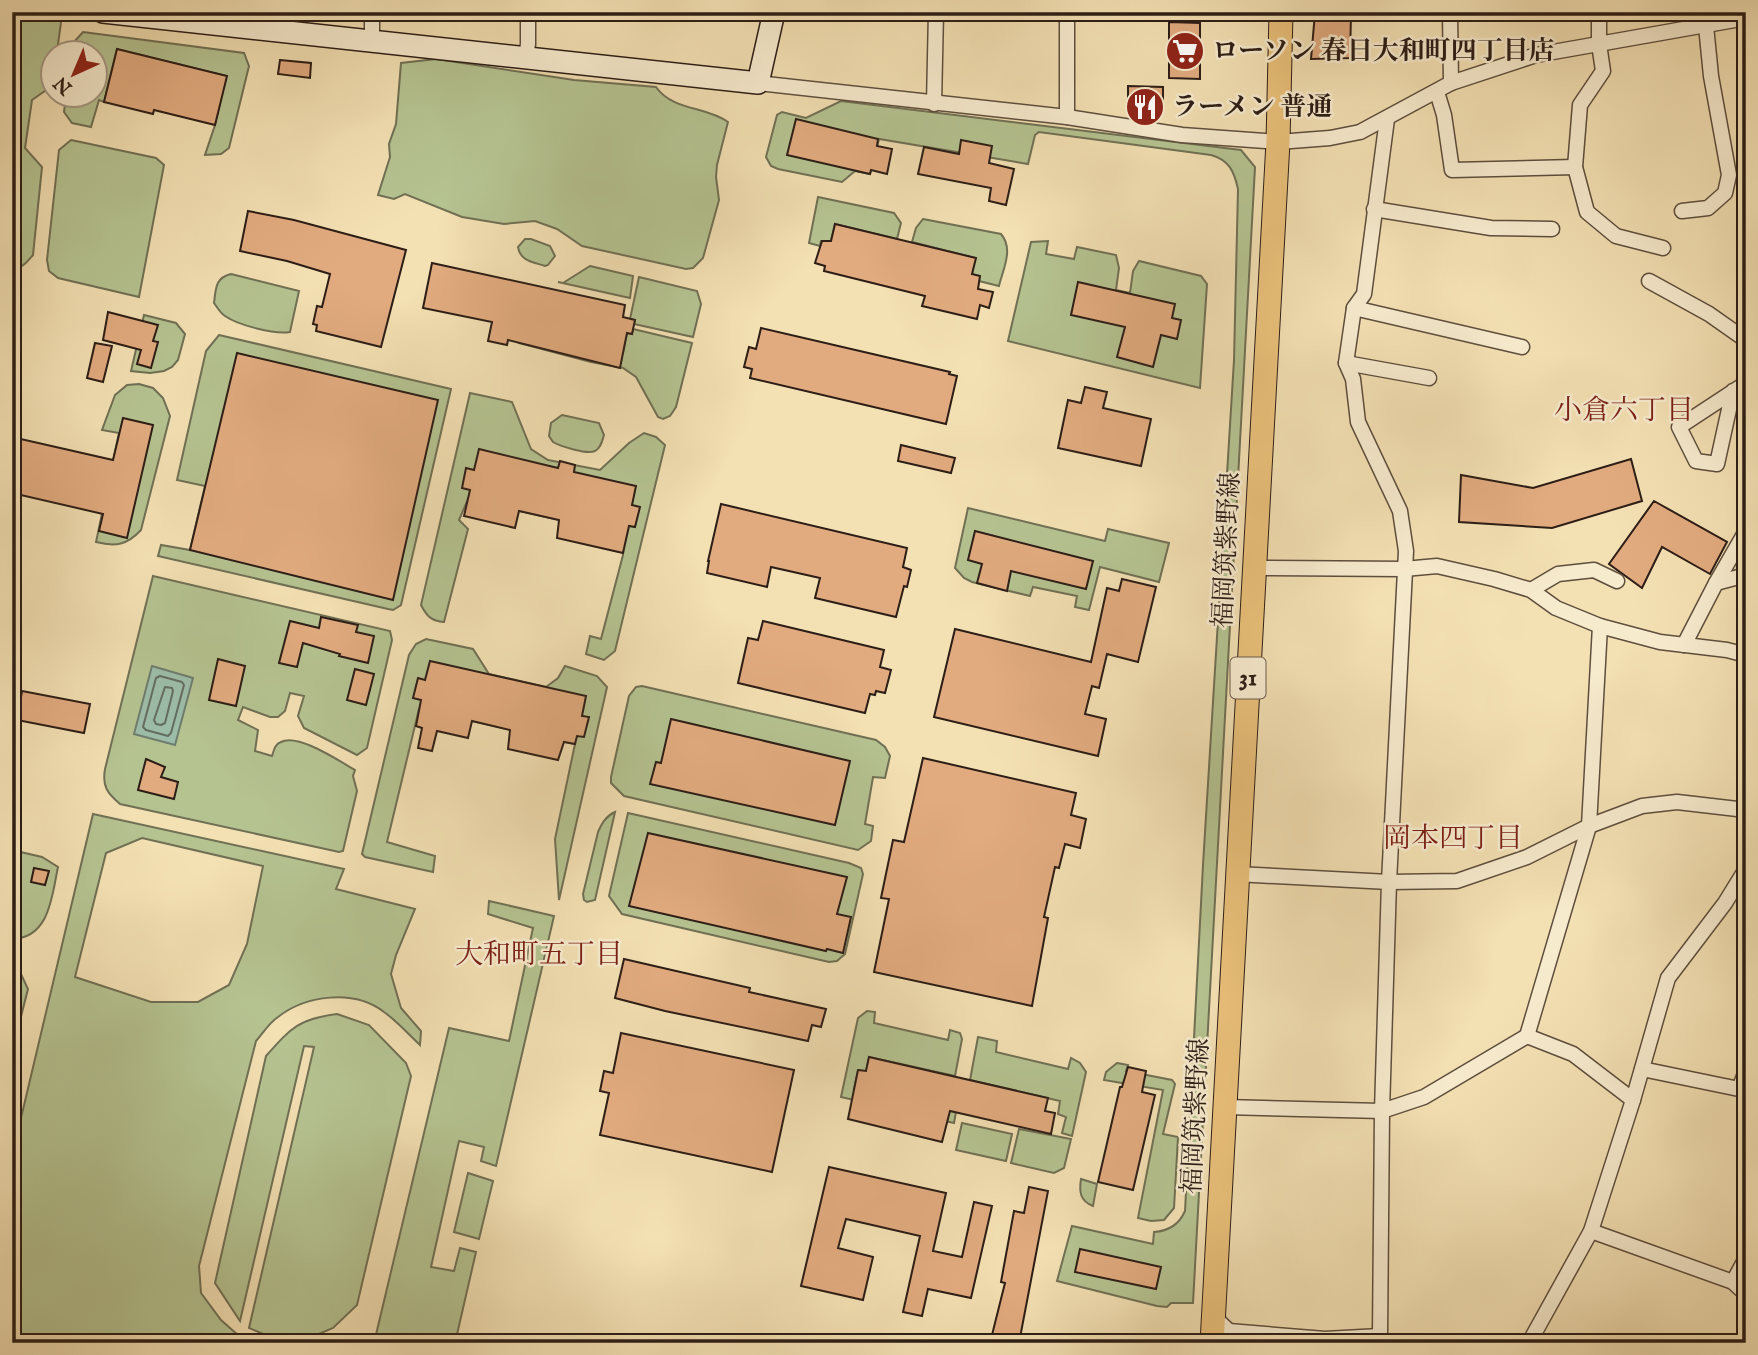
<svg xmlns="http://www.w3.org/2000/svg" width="1758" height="1355" font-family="'IM FELL English','Noto Serif JP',serif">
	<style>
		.green { fill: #b5c391; stroke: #707054; stroke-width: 2; fill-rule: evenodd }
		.water { fill: #9cbda9; stroke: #6f7d6e; stroke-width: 2 }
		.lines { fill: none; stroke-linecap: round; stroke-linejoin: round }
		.shore { stroke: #646d60; stroke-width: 2 }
		.building { fill: #e1ab7f; stroke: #2c1d16; stroke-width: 2 }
		.street-casing { stroke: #5e4e3d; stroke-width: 17 }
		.secondary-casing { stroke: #2c1d16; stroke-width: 24 }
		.primary-casing { stroke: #2c1d16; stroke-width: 25 }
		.street { stroke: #f7ebce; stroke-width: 14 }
		.secondary { stroke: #f7ebce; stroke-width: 21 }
		.primary { stroke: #eac07a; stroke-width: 23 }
		.labels { text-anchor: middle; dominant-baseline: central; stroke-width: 5; stroke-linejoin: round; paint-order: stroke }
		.shield { fill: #f7ebce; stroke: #695b4d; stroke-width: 2 }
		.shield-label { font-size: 24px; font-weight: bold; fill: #2c1d16 }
		.poi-label { font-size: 26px; font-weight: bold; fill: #2c1d16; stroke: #f7ebce; text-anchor: start }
		.street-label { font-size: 26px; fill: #2c1d16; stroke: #f7ebce }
		.neighbourhood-label { font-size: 28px; fill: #7a1f14; stroke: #f7ebce }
	</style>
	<rect width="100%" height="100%" fill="#f3e0b3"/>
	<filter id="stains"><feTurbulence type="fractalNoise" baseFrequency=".00286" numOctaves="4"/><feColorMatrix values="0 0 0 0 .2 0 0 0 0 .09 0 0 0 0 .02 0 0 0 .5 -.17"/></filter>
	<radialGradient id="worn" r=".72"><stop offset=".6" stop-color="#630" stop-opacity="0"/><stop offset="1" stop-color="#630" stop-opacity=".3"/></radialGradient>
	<g class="green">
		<path d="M12 12 62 15 57 52H52V86L32 100 25 148 42 167 33 255C27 262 22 269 12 268Z"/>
		<path d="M83 32 244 53 249 66 229 148 221 154 205 155 215 125 226 76 117 49 104 102 99 100 91 127 72 123 64 112 66 95 94 94V52H72L73 43Z"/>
		<path d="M436 59 574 80 656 87C673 111 706 106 728 122L717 165 716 177 719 200 703 258 693 268 686 269 582 246 557 229 535 221 504 224 462 217 405 194 394 199 378 195 390 157 389 144 396 124 401 63Z"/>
		<path d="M841 101 1241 150 1255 167 1193 1303H1171L1167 1307 1157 1306 1057 1281 1072 1226 1153 1244 1154 1232C1169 1231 1179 1225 1185 1211L1203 865 1234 360 1238 189C1234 171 1229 160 1211 155L1039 132 1035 135 1028 164 879 139 870 174 855 171 842 182 778 169 771 166 766 157 777 115 782 112 806 118Z"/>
		<path d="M71 140 156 158 164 165 139 297 58 278 49 271 47 260 59 150Z"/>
		<path d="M818 197 894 213 901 223 897 239 835 224 831 241H821L820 246 809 243Z"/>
		<path d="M923 219 1001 234C1014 249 1003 269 999 286L979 281 972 274 975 258 912 242 916 228Z"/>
		<path d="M525 239H531L550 246 555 256 548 265 545 266C533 262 520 261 518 247Z"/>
		<path d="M1048 241 1046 254 1074 259 1077 247 1116 255 1119 268 1116 290 1130 293 1133 271 1139 261 1201 276 1207 284 1200 388 1008 341 1031 242Z"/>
		<path d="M590 266 633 276 630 298 558 282 563 283Z"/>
		<path d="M231 274 299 291 290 332C275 335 238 325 225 316 220 313 217 307 214 303 216 288 215 278 231 274Z"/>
		<path d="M639 277 697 291 701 304 693 337 634 324 635 320 630 319Z"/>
		<path d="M144 315 176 323 185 334 178 360 172 367 164 371 150 373 131 371Z"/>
		<path d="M633 329 692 343 676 407 670 416 663 419 658 417 636 377 623 368 591 362 519 343 521 331 623 352 627 333 632 334Z"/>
		<path d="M219 335 451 389 401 605 393 610 388 609 158 556 161 545 190 550 205 486 177 480 206 351Z"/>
		<path d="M139 384 153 388 163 398 170 416 141 530C127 545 116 547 96 542L119 433 102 430 115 395 127 385Z"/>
		<path d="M470 393 512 402 531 449 548 460 600 470 629 443 644 433 656 437 665 445 615 651 604 660 586 654 590 636 601 639 623 555 624 535 468 499 459 520 468 529 444 622C432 621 427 617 421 605Z"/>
		<path d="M562 415 599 423 604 435C602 441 601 448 595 451 587 455 560 446 553 442L549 436 551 423Z"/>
		<path d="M968 508 1105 541 1108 529 1169 543 1159 582 1100 567 1089 610 1075 607 1077 596 1033 587 1030 596 972 582 964 578 955 568Z"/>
		<path d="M153 576 390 631 392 640 367 748 357 755 304 728 298 716 304 696 290 693 285 711 278 717H270L243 707 238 720 258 730 255 751 272 756C274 750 275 744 281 742 298 733 339 761 355 770L353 776 357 791 343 851 339 852 120 804C107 793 102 786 105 769Z"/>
		<path d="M426 639 473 649 489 674 546 687 558 678 565 666 597 676 607 687 559 900 555 839 575 744 419 709 387 842 435 856 433 872 365 857 362 854 409 655 416 644Z"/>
		<path d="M642 686 876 740 885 747 890 756 885 778 873 777 865 824 873 826 871 841 858 850 624 796 611 783V777L629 696 636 687Z"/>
		<path d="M615 812 595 900 587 902 584 900 583 894 598 832C602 823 606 816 615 812Z"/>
		<path d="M628 813 849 863 861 868 863 874 845 954 837 961 829 962 622 914 609 896Z"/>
		<path d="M93 814 344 869 336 889 415 909 396 955 391 974 401 1008 421 1031 420 1045C408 1034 397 1021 384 1012 354 989 306 995 278 1017 269 1023 263 1033 256 1041L199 1266 201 1293 221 1320 247 1343H12V1156ZM142 838 263 866 247 944 229 985 198 1002H151L75 977 106 853Z"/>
		<path d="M12 850 42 857 58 867C52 895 50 938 12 939Z"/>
		<path d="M489 901 554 916 496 1166 481 1161 484 1147 459 1141 431 1267 454 1271 460 1248 476 1252 455 1343H374L449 1028 509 1041 533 928 488 914Z"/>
		<path d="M12 966 21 974 28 989 12 1052Z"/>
		<path d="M867 1011 875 1012 874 1023 948 1040 950 1030 960 1033 962 1039 955 1076 869 1057 866 1071 858 1070 854 1089 956 1112 954 1123 841 1097 858 1018Z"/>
		<path d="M337 1014 369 1025 406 1063 411 1076 357 1305 333 1328 305 1340 275 1339 249 1328 314 1047 304 1046 240 1321 215 1283 266 1056C291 1028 298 1019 337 1014Z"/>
		<path d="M978 1037 997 1041 996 1052 1068 1069 1071 1058 1080 1063 1086 1072 1072 1136 1062 1133 1066 1117 1058 1114 1060 1101 970 1080Z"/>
		<path d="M1117 1063 1128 1065 1126 1071 1172 1080 1175 1084 1163 1134 1178 1137 1174 1208 1164 1220 1151 1221 1138 1218 1163 1090 1104 1080 1106 1072Z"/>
		<path d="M962 1123 1012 1134 1006 1161 956 1150Z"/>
		<path d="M1019 1129 1071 1139 1064 1168 1054 1173 1011 1163Z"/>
		<path d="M468 1173 493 1181 479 1239 454 1232Z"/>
		<path d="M1081 1179 1097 1184 1093 1206C1080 1201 1079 1192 1081 1179Z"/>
	</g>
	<path class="water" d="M152 666 193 678 175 745 134 734Z"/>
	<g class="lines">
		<g class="shore">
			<path d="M160 676 182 682 184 685 171 733 168 736 146 730 143 727 156 678Z"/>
			<path d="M165 687 172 688 173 691 165 723 161 725 156 724 154 720Z"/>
		</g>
	</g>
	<g class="building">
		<path d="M1315 13 1351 14 1350 58 1311 59Z"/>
		<path d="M1169 22 1200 23V79L1169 78Z"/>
		<path d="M117 49 227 76 215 125 154 110 153 114 104 102Z"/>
		<path d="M280 60 311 63 310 78 278 74Z"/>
		<path d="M1128 86 1163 87V111L1128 110Z"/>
		<path d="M796 119 878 139 877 146 892 149 887 174 871 170 870 174 787 155Z"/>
		<path d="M961 140 992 146 989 163 1014 169 1006 205 989 201 991 188 918 174 924 147 959 154Z"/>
		<path d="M248 211 294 220 406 250 381 347 316 331 317 325 313 324 317 306 322 307 330 274 287 261 240 251Z"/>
		<path d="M835 224 976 258 972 274 980 276 978 289 993 292 989 308 980 305 977 319 922 306 925 296 824 271 825 266 815 263 822 241H831Z"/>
		<path d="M432 263 625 305 623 317 635 320 632 334 627 333 620 368 508 340 507 345 488 341 492 322 423 308Z"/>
		<path d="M1078 282 1175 304 1172 318 1181 320 1177 339 1161 335 1153 367 1117 357 1125 327 1071 315Z"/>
		<path d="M108 312 158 325 153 341 158 342 151 368 137 364 141 350 103 340Z"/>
		<path d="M761 328 950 372 949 374 957 376 946 424 750 378 752 369 744 367 749 347 756 349Z"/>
		<path d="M95 343 112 346 103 382 87 378Z"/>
		<path d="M237 353 438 400 393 600 190 550Z"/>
		<path d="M1085 387 1107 392 1103 408 1151 419 1141 466 1058 448 1068 400 1081 403Z"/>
		<path d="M123 418 153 425 127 538 99 531 103 514 12 493V437L113 460Z"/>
		<path d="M901 445 955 458 951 473 898 461Z"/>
		<path d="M479 449 558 468 560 461 575 465 574 472 636 486 632 505 640 507 635 527 629 526 623 553 557 538 559 520 519 511 515 528 464 516 470 490 462 488 466 468 474 470Z"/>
		<path d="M1631 459 1642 501 1552 528 1459 522 1461 475 1533 488Z"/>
		<path d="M1654 501 1727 542 1710 574 1662 547 1642 588 1609 564Z"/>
		<path d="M721 504 907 548 903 567 911 570 907 587 904 586 896 617 815 598 820 578 771 567 767 587 707 573 709 561H708Z"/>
		<path d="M975 531 1093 561 1086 589 1011 571 1007 591 977 583 982 564 968 560Z"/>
		<path d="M1122 579 1156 587 1138 662 1107 654 1099 688 1092 686 1085 714 1106 719 1098 756 934 717 955 629 1091 662 1107 588 1119 591Z"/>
		<path d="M321 617 358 625 356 632 374 636 368 663 339 656 340 654 303 643 297 667 279 663 290 621 319 628Z"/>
		<path d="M763 621 884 650 880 667 891 670 885 693 876 691 875 695 870 694 865 713 738 683 748 638 758 640Z"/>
		<path d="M218 659 245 666 236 706 209 700Z"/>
		<path d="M430 661 586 696 582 716 589 717 584 737 577 736 575 744 564 742 558 760 508 749 510 730 472 721 468 738 437 731 432 751 418 748 422 728 416 726 421 700 413 698 418 678 425 680Z"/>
		<path d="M355 669 374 674 366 705 347 700Z"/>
		<path d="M22 691 90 704 84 733 17 720Z"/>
		<path d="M671 719 850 761 835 825 650 784 656 762 661 763Z"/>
		<path d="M923 758 1076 793 1071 815 1086 819 1080 848 1065 844 1059 868 1055 867 1044 917 1048 918 1032 1006 874 972 889 899 881 898 893 840 904 842Z"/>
		<path d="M146 759 165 767 161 777 178 782 174 799 138 790Z"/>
		<path d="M648 833 847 877 837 914 851 917 843 953 827 949 826 951 629 906Z"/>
		<path d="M34 868 49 871 45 885 31 882Z"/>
		<path d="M624 959 750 988 749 992 826 1009 821 1027 812 1025 808 1041 665 1011 615 998Z"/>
		<path d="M621 1033 794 1070 772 1172 600 1135 609 1093 600 1091 604 1071 613 1073Z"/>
		<path d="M869 1057 1048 1098 1045 1111 1055 1113 1051 1134 950 1111 942 1142 848 1119 858 1070 866 1071Z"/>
		<path d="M1128 1067 1146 1071 1142 1092 1155 1095 1133 1190 1098 1182 1120 1087H1122Z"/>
		<path d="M829 1167 946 1193 933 1251 962 1257 974 1202 992 1206 971 1298 928 1289 922 1316 903 1312 920 1236 846 1219 838 1248 873 1257 863 1300 801 1286Z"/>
		<path d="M1029 1187 1048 1191 1019 1343H990L1005 1283 1001 1282 1014 1211 1024 1213Z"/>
		<path d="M1080 1249 1161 1267 1156 1289 1075 1272Z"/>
	</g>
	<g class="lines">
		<defs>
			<g id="street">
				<path d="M372 12V40"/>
				<path d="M1450 12 1451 83"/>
				<path d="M1599 12V44L1603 71 1580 105 1575 167 1587 212 1616 236 1663 248"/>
				<path d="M526 57 528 44V12"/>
				<path d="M758 83 1067 117 1182 135 1278 142 1330 138 1360 132 1451 83 1536 55 1746 18"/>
				<path d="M1437 92 1444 115 1452 170 1575 167"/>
				<path d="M934 104 936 12"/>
				<path d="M1067 117V12"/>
				<path d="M1374 209 1491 228 1552 229"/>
				<path d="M1682 211 1708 208 1725 193 1729 175 1711 76 1706 26"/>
				<path d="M1649 281 1709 314 1746 340"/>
				<path d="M1354 308 1522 347"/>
				<path d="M1346 363 1429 378"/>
				<path d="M1733 391 1717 464 1696 461 1679 427 1746 383"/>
				<path d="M1254 568 1404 569 1437 566 1494 579 1531 590 1556 608 1600 626 1660 642 1727 650 1746 655"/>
				<path d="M1716 583 1746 531"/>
				<path d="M1531 590 1558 574 1594 570 1617 581"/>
				<path d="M1684 645 1716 583 1746 575"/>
				<path d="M1236 874 1389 882 1457 881 1527 857 1589 826 1642 806 1677 802 1746 810"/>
				<path d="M1527 1036 1589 826 1600 626"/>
				<path d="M1642 1069 1739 1089 1746 1092"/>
				<path d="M1739 1089 1746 1071"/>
				<path d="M1225 1107 1382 1111 1424 1097 1527 1036 1573 1054 1633 1100"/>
				<path d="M1591 1231 1733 1282 1746 1294"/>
				<path d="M1733 1282 1746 1258"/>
				<path d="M1213 1316 1229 1331 1325 1339 1380 1336"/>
				<path d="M1384 1343 1380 1336 1382 1111 1389 882 1406 551 1400 511 1358 422 1353 379 1346 363 1354 308 1364 294 1387 119"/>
				<path d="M1529 1343 1591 1231 1633 1100 1668 978 1725 903 1746 869"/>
			</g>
			<path id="secondary" d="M103 12 758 83 774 12"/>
			<path id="primary" d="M1212 1343 1278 142 1281 12"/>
		</defs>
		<use href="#street" class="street-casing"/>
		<use href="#secondary" class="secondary-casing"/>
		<use href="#primary" class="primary-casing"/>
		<use href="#street" class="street"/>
		<use href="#secondary" class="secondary"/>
		<use href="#primary" class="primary"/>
	</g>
	<defs>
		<symbol id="supermarket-disc" viewBox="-11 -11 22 22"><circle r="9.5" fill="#8f2418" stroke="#f7ebce"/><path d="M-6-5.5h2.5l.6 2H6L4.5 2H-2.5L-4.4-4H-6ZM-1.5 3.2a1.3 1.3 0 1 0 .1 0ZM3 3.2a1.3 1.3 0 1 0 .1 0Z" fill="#fff"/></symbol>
		<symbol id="restaurant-disc" viewBox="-11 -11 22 22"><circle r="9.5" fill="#8f2418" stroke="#f7ebce"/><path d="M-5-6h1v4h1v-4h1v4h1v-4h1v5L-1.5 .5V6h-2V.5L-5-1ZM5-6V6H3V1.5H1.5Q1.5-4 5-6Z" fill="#fff"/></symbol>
	</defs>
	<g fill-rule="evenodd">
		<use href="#supermarket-disc" x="1163" y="29" width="44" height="44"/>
		<use href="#restaurant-disc" x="1123" y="85" width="44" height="44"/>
	</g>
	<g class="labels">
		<rect class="shield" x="1230.5" y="657.5" width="35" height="41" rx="5"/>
		<g class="shield-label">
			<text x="1248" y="678">31</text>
		</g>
		<g class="poi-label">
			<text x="1212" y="51">ローソン 春日大和町四丁目店</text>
			<text x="1172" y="107">ラーメン 普通</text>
		</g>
		<g class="street-label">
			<text transform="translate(1227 550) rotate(-87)">福岡筑紫野線</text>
			<text transform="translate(1196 1116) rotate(-87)">福岡筑紫野線</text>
		</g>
		<g class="neighbourhood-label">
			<text x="1624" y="411">小倉六丁目</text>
			<text x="1453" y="839">岡本四丁目</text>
			<text x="539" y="955">大和町五丁目</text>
		</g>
	</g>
	<rect width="1758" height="1355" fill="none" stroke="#f3e0b3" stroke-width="42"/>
	<rect x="14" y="14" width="1730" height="1327" fill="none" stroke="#2c1d16" stroke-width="3.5"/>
	<rect x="21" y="21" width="1716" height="1313" fill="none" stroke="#2c1d16" stroke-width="2"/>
	<g transform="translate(74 74) rotate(224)"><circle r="33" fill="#f7ebce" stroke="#a69984" stroke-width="2"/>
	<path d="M0-5L12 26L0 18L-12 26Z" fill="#8f2418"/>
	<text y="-10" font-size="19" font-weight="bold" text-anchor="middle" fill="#2c1d16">N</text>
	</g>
	<rect width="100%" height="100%" filter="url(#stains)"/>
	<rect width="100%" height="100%" fill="url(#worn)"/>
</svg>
